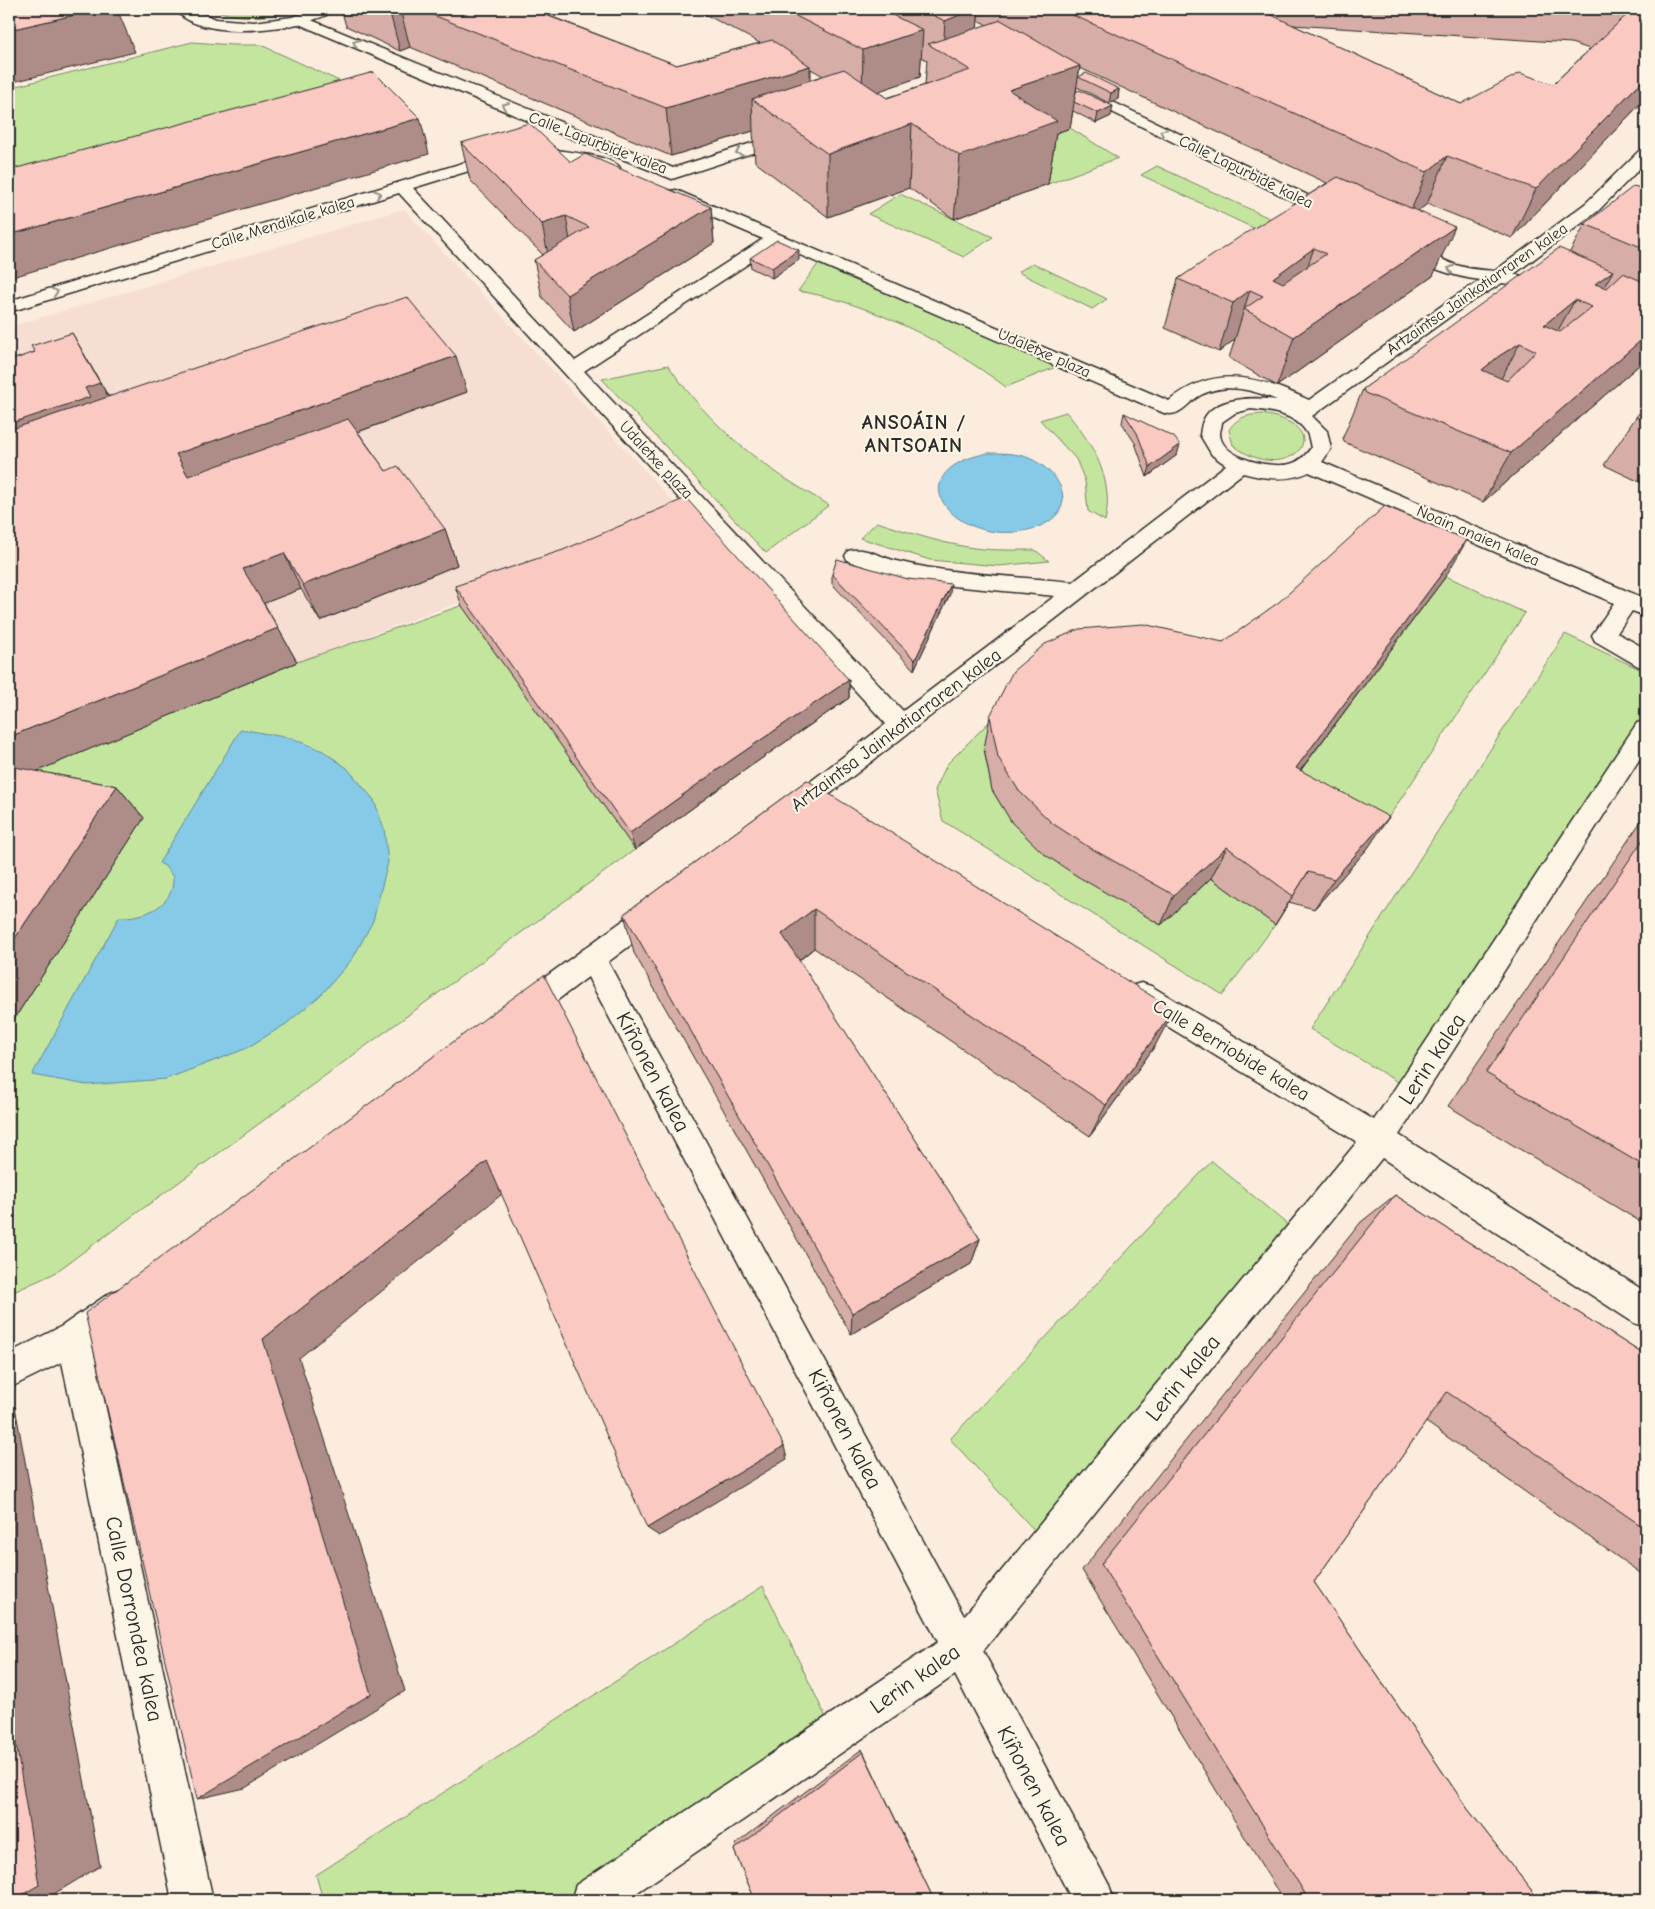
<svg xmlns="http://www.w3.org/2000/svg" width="1655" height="1909" font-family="'Comic Neue',sans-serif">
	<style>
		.built { fill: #f6ded3 }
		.green { fill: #c4e59e; stroke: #788864 }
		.water { fill: #86cae8; stroke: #628a9c }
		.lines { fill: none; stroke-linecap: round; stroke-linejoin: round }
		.minor-casing { stroke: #2b2b2b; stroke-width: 3 }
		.major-casing { stroke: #2b2b2b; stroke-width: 3 }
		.minor { fill: #fcf5e5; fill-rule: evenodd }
		.major { fill: #fcf5e5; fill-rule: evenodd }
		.wall { fill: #d6ada7; stroke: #2b2b2b; fill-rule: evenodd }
		.shaded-wall { fill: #ae8d88; stroke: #2b2b2b }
		.building { fill: #f9c9c2; stroke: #2b2b2b; fill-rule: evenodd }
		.oneway { stroke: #949088 }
		.labels { text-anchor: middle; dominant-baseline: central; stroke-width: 4.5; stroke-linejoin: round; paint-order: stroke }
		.far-street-label { font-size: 16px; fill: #2b2b2b; stroke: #fcf5e5 }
		.street-label { font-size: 19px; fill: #2b2b2b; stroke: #fcf5e5 }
		.far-district-label { font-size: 20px; font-weight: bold; letter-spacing: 1px; fill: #2b2b2b; stroke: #fcf5e5 }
		.near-street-label { font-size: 22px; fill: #2b2b2b; stroke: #fcf5e5 }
	</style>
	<rect width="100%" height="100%" fill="#fbecde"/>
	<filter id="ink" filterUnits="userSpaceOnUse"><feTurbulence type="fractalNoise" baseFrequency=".02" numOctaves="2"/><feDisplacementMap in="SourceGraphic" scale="10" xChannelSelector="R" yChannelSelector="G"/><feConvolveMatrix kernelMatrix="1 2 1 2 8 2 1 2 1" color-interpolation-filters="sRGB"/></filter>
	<g filter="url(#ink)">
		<path class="built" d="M404 209 688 518 297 662 9 783V327Z"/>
		<g class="green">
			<path d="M212 9H302C273 17 241 21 212 9Z"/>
			<path d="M192 42 233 45H261L376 98 9 202V88Z"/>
			<path d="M1070 128 1118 158 1048 184 1001 153Z"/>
			<path d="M1157 166 1282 224 1266 234 1141 175Z"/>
			<path d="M900 194C931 208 962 223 993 237L964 257 868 214Z"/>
			<path d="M1033 263 1107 299 1092 309 1018 272Z"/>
			<path d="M818 264 1056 367 1006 387C946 343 872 303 798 291Z"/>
			<path d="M668 365C713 430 762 467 829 505L766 553 602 379Z"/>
			<path d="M1066 412C1092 442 1115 480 1105 521L1088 511 1085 481 1076 459 1040 420Z"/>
			<path d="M1262 414C1343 427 1288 489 1233 445L1229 430C1237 417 1247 415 1262 414Z"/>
			<path d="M688 518 849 698 732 779 53 1274 9 1294V783L297 662 568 569Z"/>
			<path d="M877 522C905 531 933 541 962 546 986 551 1011 550 1035 550L1049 561 999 566 930 560 860 538Z"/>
			<path d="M1446 576 1525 613 1368 848 1278 800Z"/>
			<path d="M1565 634 1646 672V730L1411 1090 1310 1029Z"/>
			<path d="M1006 705 984 749 992 790 1007 814 1160 925 1211 878 1275 925 1223 995 943 821 935 790 947 764Z"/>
			<path d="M1212 1161 1309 1243 1048 1545 950 1439Z"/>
			<path d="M763 1586 832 1730 586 1900H323L316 1875Z"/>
		</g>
		<g class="water">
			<path d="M988 453C1002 453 1017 453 1029 458 1065 474 1080 513 1035 528 960 552 889 473 988 453Z"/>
			<path d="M241 729 294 739 323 751 347 768 374 800 384 829 388 862 373 921 353 958 322 994 286 1024 245 1049 166 1079 87 1085 32 1075 119 917C144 918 175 906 173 877L165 866 159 863Z"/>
		</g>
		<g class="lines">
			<defs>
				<g id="minor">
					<path d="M299 15 673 168 783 133H795L797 136 795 139 672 179 526 120 294 22 292 19 294 16Z"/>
					<path d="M1044 69 1341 211 1343 215 1341 219H1329L1039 76 1037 73 1039 70Z"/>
					<path d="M529 147C548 150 610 153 620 168L618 171 612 173 594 166 523 155 521 152 523 149Z"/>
					<path d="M1646 148V162L1598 211 1514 274 1557 285 1560 289 1557 293C1548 295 1516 285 1502 283L1466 305 1312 416 1327 431 1331 449 1322 462 1646 599V616L1632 611 1617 633 1646 649V668L1638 666 1595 641 1592 635 1614 603 1309 472C1288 482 1265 479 1243 473L799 818 790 821 781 818 777 811 781 804 886 724 399 193 9 312V301L502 151 508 153 510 156 508 159 413 188 575 361 763 239 670 199 668 195 670 191 676 190 1169 401C1214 363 1260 377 1309 400L1454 297 1481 280C1452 277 1426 266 1400 253L1397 249 1400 245C1414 242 1440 260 1456 265 1468 269 1482 270 1495 271L1586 203 1640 150ZM777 245 1164 413C1181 418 1187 402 1201 395 1226 382 1253 390 1277 400 1256 397 1215 396 1204 419 1201 424 1201 430 1200 435L1212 455 1226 465 1073 582C1015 576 953 575 896 561 881 557 864 546 848 551L845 556 848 561 893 576 932 584 1055 596 903 711 584 371ZM1251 409C1270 411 1296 414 1307 433 1309 437 1310 444 1311 448 1305 456 1299 462 1290 464 1271 469 1221 458 1220 434 1220 430 1222 426 1222 422L1235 413Z"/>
					<path d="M1646 721V749L1399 1135 1646 1292V1327L1634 1323 1382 1158 983 1651 1109 1885 1114 1900H1072L955 1675 626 1900H571L576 1885 938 1642 588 977 531 1020 521 1023 511 1020 507 1011 511 1002 650 901 659 898 668 901 672 909 668 917 608 962 964 1616 1357 1142 1131 1004 1127 995 1131 986 1141 983 1151 986 1374 1120 1637 723Z"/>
					<path d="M119 1289 130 1294 135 1305 130 1316 92 1345 213 1900H172L62 1362 9 1388V1353L62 1326 108 1294Z"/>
				</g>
				<path id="major" d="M175 9H192L216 19 254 22 292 17 316 9H334C329 16 318 18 310 21 278 30 198 40 175 9Z"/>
			</defs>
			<use href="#minor" class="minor-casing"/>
			<use href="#major" class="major-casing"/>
			<use href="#minor" class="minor"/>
			<use href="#major" class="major"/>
		</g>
		<g class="wall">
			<path d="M341 9H591V10L542 13 677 65 760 43 695 9H1646V98L1512 238 1427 204 1418 211 1433 276 1277 386 1229 358 1235 339 1219 352 1165 328 1178 279 1327 183 1080 68 1078 77 1119 89 1118 99 1109 103 1077 87 1076 92 1111 116 1096 123 1073 111 1070 128 1056 133 1048 184 954 219 909 188 828 217 755 162 753 131 671 156 410 47 400 51 346 26ZM978 20 987 25 977 28ZM1293 25 1571 43 1590 49 1553 84 1461 104ZM921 57 927 60 925 85 887 98 878 91 920 77ZM811 69 823 76 811 80Z"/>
			<path d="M461 143 711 207 714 243 574 332 542 297 534 260 543 255 470 180Z"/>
			<path d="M1646 190V359L1483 502 1344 442 1343 437 1363 389 1570 252 1585 224Z"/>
			<path d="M750 258 799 260 772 278 751 268Z"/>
			<path d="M72 333 108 396 467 392 358 432 386 471 445 529 457 565 320 621 301 589 264 603 297 662 36 771 117 786 144 818 9 1027V354L12 360 35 352Z"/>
			<path d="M1646 406V485L1604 465 1636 417Z"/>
			<path d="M1124 413 1177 455 1147 477 1135 443 1122 423Z"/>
			<path d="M832 574 908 579 950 594 914 670 832 584Z"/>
			<path d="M1446 576 1301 770 1368 848 1314 909 1289 902 1275 925 1211 878 1161 925 1077 876 1044 854 1012 823 992 790 984 749 990 716 1223 642Z"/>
			<path d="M455 586 849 680V698L732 779 635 850 462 606Z"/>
			<path d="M807 780 1155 1046 1090 1136 814 948 799 961 980 1239 971 1264 851 1334 634 953 624 914Z"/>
			<path d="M1646 814V1225L1448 1106Z"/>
			<path d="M1395 1195 1646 1356V1577L1426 1422 1314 1582 1467 1808 1539 1900H1283L1082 1570 1361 1222Z"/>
			<path d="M862 1749 934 1900H755L734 1850 737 1843Z"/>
		</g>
		<g class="shaded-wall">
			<path d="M101 9H117L135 52 9 83V30Z"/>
			<path d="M389 9H400L410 47 400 51Z"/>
			<path d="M974 9H979L975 53H943L945 21Z"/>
			<path d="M923 30 920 77 862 97 863 50Z"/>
			<path d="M810 66 811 113 752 99 753 131 671 156 666 108Z"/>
			<path d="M1080 66 1070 128 1056 133 1048 184 954 219 960 156 1009 90Z"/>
			<path d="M1646 77V98L1512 238 1536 189Z"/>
			<path d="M1119 89 1118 99 1109 103 1111 93Z"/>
			<path d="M1113 106 1111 116 1096 123 1098 113Z"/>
			<path d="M420 118 429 154 9 278V235Z"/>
			<path d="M912 124 909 188 828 217V154Z"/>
			<path d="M1447 156 1427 204 1407 220 1427 172Z"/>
			<path d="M711 207 714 243 574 332 567 295Z"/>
			<path d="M566 216 572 253 549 260 542 224Z"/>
			<path d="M1455 227 1433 276 1277 386 1294 337Z"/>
			<path d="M1314 248 1297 297 1273 278Z"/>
			<path d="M799 250V260L772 278V268Z"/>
			<path d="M1613 271 1585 320 1592 307 1595 284Z"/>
			<path d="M1250 290 1235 339 1219 352 1233 303Z"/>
			<path d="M1575 300 1548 348 1536 351 1544 325Z"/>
			<path d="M72 333 117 412 9 449V424L85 388Z"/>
			<path d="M1646 336V359L1483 502 1511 453Z"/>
			<path d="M1520 343 1494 392 1482 370 1499 356Z"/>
			<path d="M456 356 467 392 196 491 176 454Z"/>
			<path d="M1180 445 1177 455 1147 477 1150 467Z"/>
			<path d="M445 529 457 565 320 621 303 585Z"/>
			<path d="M1467 540 1446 576 1278 800 1296 768Z"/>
			<path d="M284 553 301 589 262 604 243 569Z"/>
			<path d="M951 584 950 594 914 670 915 660Z"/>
			<path d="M278 628 297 662 9 783V737Z"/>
			<path d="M849 680V698L732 779 635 850 630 833 730 761Z"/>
			<path d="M117 786 144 818 9 1027V947Z"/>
			<path d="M1389 817 1368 848 1314 909 1334 879Z"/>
			<path d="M1227 847 1211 878 1161 925 1174 895Z"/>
			<path d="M1308 872 1289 902 1275 925Z"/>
			<path d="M814 909V948L784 972 782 934Z"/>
			<path d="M1174 1010 1155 1046 1090 1136 1106 1105Z"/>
			<path d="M487 1161 507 1190 299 1358 405 1691 245 1788 197 1799 263 1339Z"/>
			<path d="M980 1239 971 1264 851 1334 852 1313Z"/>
			<path d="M9 1405 15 1407 100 1866 44 1900H13L9 1700Z"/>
			<path d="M784 1446 787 1459 659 1536 647 1528Z"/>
		</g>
		<g class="building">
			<path d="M9 9H101L9 30Z"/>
			<path d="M418 9H530L677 65 772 40 810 66 666 108Z"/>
			<path d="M782 9H865L870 11 880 9 923 30 863 50Z"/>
			<path d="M920 9H974L945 21Z"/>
			<path d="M1059 9H1259L1461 104 1520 73 1553 84 1633 9H1646V77L1536 189 1447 156 1427 172Z"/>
			<path d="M1001 20 1080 66 1009 90 1057 121 960 156 912 124 828 154 752 99 844 69 887 98 970 70 928 44Z"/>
			<path d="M374 72 420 118 9 235V170Z"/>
			<path d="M1086 73 1119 89 1111 93 1078 77Z"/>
			<path d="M1079 90 1113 106 1098 113 1074 102 1076 92Z"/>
			<path d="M529 123 571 162 585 154 711 207 567 295 534 260 589 227 566 216 542 224 461 143Z"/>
			<path d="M1338 177 1455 227 1294 337 1244 309 1263 296 1250 290 1233 303 1178 279 1241 236ZM1314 248 1326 254 1283 283 1273 278Z"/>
			<path d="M1634 186 1646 190V249L1585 224Z"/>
			<path d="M777 240 799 250 772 268 750 258Z"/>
			<path d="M1559 248 1613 271 1595 284 1607 288 1623 273 1646 283V336L1511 453 1365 393 1363 389ZM1575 300 1592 307 1560 332 1544 325ZM1520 343 1536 351 1507 381 1482 370 1499 356Z"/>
			<path d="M407 297 456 356 176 454 188 476 348 419 386 471 398 466 445 529 303 585 284 553 243 569 278 628 9 737V430Z"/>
			<path d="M72 333 100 383 85 388 90 397 9 424V354L12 360 35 352 31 346Z"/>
			<path d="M1646 406V421L1636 417Z"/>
			<path d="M1124 413 1174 437 1180 445 1150 467 1137 433Z"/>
			<path d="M686 498 849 680 730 761 630 833 455 586 563 550Z"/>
			<path d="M1385 506 1467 540 1296 768 1389 817 1334 879 1308 872 1293 896 1227 847 1174 895 1087 846 1052 823 1019 791 998 757 990 716 1013 671 1045 644 1079 629 1143 624 1223 642 1279 602Z"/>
			<path d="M837 559 908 579 951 584 915 660 832 574Z"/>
			<path d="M9 766 117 786 9 947Z"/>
			<path d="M807 780 1174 1010 1106 1105 814 909 782 934 980 1239 852 1313 624 914Z"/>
			<path d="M1646 835V1167L1486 1073Z"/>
			<path d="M544 975 784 1446 647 1528 487 1161 263 1339 371 1694 197 1799 85 1313Z"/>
			<path d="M1395 1195 1646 1356V1529L1447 1392 1314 1582 1467 1808 1539 1900H1309L1101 1564Z"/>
			<path d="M9 1700 39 1885 13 1900H9Z"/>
			<path d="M863 1752 934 1900H755L734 1850Z"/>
		</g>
		<defs><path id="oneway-chevron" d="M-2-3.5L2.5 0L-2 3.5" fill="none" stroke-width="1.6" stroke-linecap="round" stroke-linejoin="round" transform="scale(1.25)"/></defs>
		<g class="oneway">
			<use href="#oneway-chevron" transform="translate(356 43) rotate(-157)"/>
			<use href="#oneway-chevron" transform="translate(505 106) rotate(-157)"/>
			<use href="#oneway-chevron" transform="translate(1163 132) rotate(-154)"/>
			<use href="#oneway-chevron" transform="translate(739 152) rotate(162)"/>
			<use href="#oneway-chevron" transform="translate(378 194) rotate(-17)"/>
			<use href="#oneway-chevron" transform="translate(1451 269) rotate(-164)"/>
			<use href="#oneway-chevron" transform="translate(55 292) rotate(-17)"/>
		</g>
	</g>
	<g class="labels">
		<g class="far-street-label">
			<text transform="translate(598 143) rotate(21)">Calle Lapurbide kalea</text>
			<text transform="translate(1246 172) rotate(26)">Calle Lapurbide kalea</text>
			<text transform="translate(283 223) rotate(-17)">Calle Mendikale kalea</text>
			<text transform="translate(1477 289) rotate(-35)">Artzaintsa Jainkotiarraren kalea</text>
			<text transform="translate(1044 353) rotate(24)">Udaletxe plaza</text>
			<text transform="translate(656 460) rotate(47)">Udaletxe plaza</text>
			<text transform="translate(1478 536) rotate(23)">Noain anaien kalea</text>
		</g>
		<g class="street-label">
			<text transform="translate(896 730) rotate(-37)">Artzaintsa Jainkotiarraren kalea</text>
			<text transform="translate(1231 1050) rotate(31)">Calle Berriobide kalea</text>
		</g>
		<g class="far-district-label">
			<text x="914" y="422">ANSOÁIN /<tspan x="914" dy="23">ANTSOAIN</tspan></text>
		</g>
		<g class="near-street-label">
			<text transform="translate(1432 1059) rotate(-57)">Lerin kalea</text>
			<text transform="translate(653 1072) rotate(62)">Kiñonen kalea</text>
			<text transform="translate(1183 1378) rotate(-51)">Lerin kalea</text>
			<text transform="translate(845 1429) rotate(62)">Kiñonen kalea</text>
			<text transform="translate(134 1619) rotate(78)">Calle Dorrondea kalea</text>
			<text transform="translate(915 1679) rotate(-35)">Lerin kalea</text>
			<text transform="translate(1034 1786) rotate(62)">Kiñonen kalea</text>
		</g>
	</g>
	<rect width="1655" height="1909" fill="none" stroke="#fcf5e5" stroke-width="30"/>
	<rect x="15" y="15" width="1625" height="1879" fill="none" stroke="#2b2b2b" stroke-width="2" filter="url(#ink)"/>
</svg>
